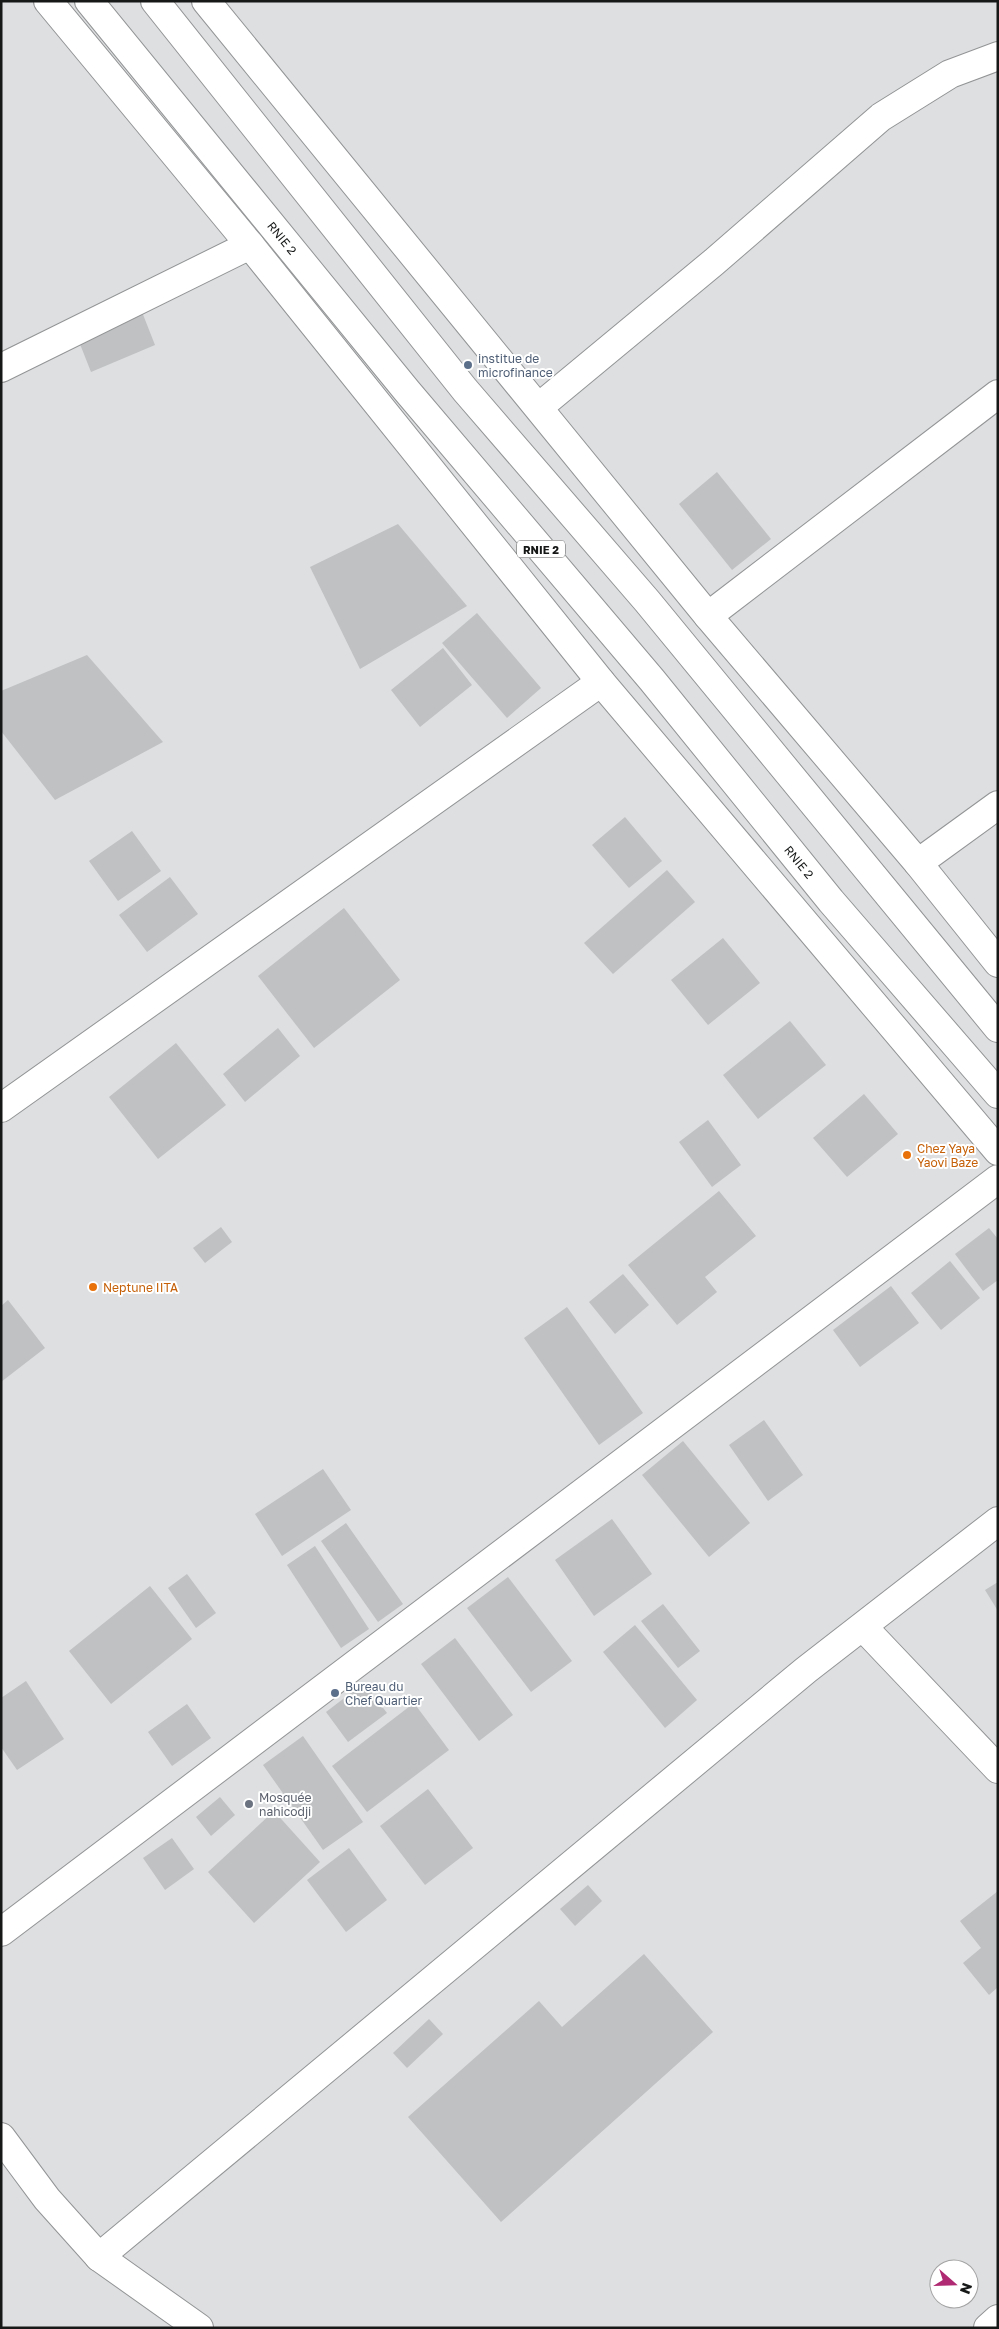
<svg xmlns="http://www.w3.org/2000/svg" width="999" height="2329" font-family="'Golos Text',sans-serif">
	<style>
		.building { fill: #bfc1c2 }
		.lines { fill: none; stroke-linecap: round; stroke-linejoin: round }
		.minor-casing { stroke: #929495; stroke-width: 30 }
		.highway-casing { stroke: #929495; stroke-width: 30 }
		.minor { stroke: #fff; stroke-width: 28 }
		.highway { stroke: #fff; stroke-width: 28 }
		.service-dot { fill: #5c6f8a; stroke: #fff; stroke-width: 2 }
		.food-dot { fill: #e8710a; stroke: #fff; stroke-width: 2 }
		.worship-dot { fill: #6b7280; stroke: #fff; stroke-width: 2 }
		.labels { text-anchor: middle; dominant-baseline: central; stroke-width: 4; stroke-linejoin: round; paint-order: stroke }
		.shield { fill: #fff; stroke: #5c5d5d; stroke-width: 1 }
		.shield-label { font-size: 11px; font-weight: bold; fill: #161717 }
		.street-label { font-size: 12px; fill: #161717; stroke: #fff }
		.service-label { font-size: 12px; fill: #4e5e75; stroke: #fff; text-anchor: start }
		.food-label { font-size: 12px; fill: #c56008; stroke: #fff; text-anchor: start }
		.worship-label { font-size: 12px; fill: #5b616d; stroke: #fff; text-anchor: start }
	</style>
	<rect width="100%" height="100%" fill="#dddfe0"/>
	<g class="building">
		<path d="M142 312 155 345 91 372 78 339Z"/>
		<path d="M717 472 771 539 732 570 679 504Z"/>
		<path d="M398 524 467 606 360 669 310 567Z"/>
		<path d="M477 613 541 688 507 718 442 643Z"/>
		<path d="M443 648 472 685 420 727 391 690Z"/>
		<path d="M87 655 163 742 55 800 1 731V691Z"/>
		<path d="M625 817 662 861 629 888 592 845Z"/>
		<path d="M132 831 161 871 118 901 89 861Z"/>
		<path d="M667 870 695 902 613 974 584 943Z"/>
		<path d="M170 877 198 914 147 952 119 915Z"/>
		<path d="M344 908 400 980 314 1048 258 976Z"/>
		<path d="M723 938 760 983 708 1025 671 980Z"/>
		<path d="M790 1021 826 1065 758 1119 723 1075Z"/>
		<path d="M278 1028 300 1056 245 1102 223 1074Z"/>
		<path d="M176 1043 226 1105 158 1159 109 1097Z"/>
		<path d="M864 1094 898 1134 847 1177 813 1138Z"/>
		<path d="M708 1120 741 1165 712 1187 679 1142Z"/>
		<path d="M719 1191 756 1236 705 1277 717 1292 677 1325 628 1265Z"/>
		<path d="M221 1227 232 1242 205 1263 193 1248Z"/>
		<path d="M989 1228 998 1239V1280L983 1291 955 1254Z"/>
		<path d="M950 1261 980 1298 941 1330 911 1293Z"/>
		<path d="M623 1274 649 1305 615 1334 589 1302Z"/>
		<path d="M891 1286 919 1323 860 1367 833 1330Z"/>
		<path d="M8 1300 45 1348 1 1382V1306Z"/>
		<path d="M567 1307 643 1413 599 1445 524 1338Z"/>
		<path d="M764 1420 803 1475 768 1501 729 1445Z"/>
		<path d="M683 1441 750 1523 709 1557 642 1475Z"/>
		<path d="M323 1469 351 1510 282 1556 255 1514Z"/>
		<path d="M612 1519 652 1574 594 1616 555 1560Z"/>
		<path d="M346 1523 403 1604 378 1622 321 1541Z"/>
		<path d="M315 1546 369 1629 341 1648 287 1565Z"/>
		<path d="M187 1574 216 1613 196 1628 168 1588Z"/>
		<path d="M508 1577 572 1661 531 1692 467 1608Z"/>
		<path d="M998 1582V1611L985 1590Z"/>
		<path d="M150 1586 192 1639 111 1704 69 1651Z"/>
		<path d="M663 1604 700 1651 678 1668 641 1621Z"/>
		<path d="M635 1625 697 1700 665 1728 603 1652Z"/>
		<path d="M455 1638 513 1715 479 1741 421 1664Z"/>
		<path d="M26 1681 64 1739 17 1770 1 1747V1698Z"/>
		<path d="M364 1683 387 1713 348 1742 326 1712Z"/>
		<path d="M414 1703 449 1750 367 1812 332 1766Z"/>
		<path d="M187 1704 211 1738 172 1766 148 1732Z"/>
		<path d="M303 1736 363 1822 323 1850 263 1765Z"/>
		<path d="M428 1789 473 1848 425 1885 380 1826Z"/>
		<path d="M220 1797 235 1815 211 1836 196 1817Z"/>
		<path d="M274 1811 320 1862 254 1923 208 1872Z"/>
		<path d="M172 1838 194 1869 165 1890 143 1858Z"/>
		<path d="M349 1848 387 1900 346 1932 307 1880Z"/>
		<path d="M588 1885 602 1901 575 1926 560 1909Z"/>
		<path d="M998 1891V1987L989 1995 963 1963 981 1948 960 1921Z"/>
		<path d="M644 1954 713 2032 501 2222 408 2117 539 2001 562 2027Z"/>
		<path d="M429 2019 443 2034 407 2068 393 2053Z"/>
	</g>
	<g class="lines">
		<defs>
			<g id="minor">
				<path d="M48 1 250 245 601 682 998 1151"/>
				<path d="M206 1 708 616 918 863 998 963"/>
				<path d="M1 368 250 245"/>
				<path d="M539 407 714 262 881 117 950 74 998 56"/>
				<path d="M708 616 998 394"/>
				<path d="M918 863 998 805"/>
				<path d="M1 1108 601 682"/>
				<path d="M863 1627 998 1769"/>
				<path d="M1 1932 998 1179"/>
				<path d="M1 2137 47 2199 99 2257 199 2328"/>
				<path d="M99 2257 806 1670 998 1521"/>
				<path d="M988 2328 998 2319"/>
			</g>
			<g id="highway">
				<path d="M89 1 407 391 652 680 831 901 998 1094"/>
				<path d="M155 1 465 390 647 601 998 1028"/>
			</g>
		</defs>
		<use href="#minor" class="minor-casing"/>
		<use href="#highway" class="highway-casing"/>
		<use href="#minor" class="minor"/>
		<use href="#highway" class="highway"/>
	</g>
	<g class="service-dot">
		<circle cx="468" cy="365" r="5"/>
		<circle cx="335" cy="1693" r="5"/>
	</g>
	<g class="food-dot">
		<circle cx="907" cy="1155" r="5"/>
		<circle cx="93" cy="1287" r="5"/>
	</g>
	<circle class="worship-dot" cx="249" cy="1804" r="5"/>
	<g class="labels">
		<rect class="shield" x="517" y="540.5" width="48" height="17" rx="4"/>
		<g class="shield-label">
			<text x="541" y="549">RNIE 2</text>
		</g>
		<g class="street-label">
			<text transform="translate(282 238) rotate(51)">RNIE 2</text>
			<text transform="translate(799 862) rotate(51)">RNIE 2</text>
		</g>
		<g class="service-label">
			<text x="478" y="358">institue de<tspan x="478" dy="14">microfinance</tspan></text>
			<text x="345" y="1686">Bureau du<tspan x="345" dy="14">Chef Quartier</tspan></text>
		</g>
		<g class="food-label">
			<text x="917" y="1148">Chez Yaya<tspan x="917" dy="14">Yaovi Baze</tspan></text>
			<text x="103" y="1287">Neptune IITA</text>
		</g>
		<g class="worship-label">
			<text x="259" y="1797">Mosquée<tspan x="259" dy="14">nahicodji</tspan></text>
		</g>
	</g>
	<rect width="999" height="2329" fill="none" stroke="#161717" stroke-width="5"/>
	<g transform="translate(954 2284) rotate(110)"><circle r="24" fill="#ffffff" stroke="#a2a2a2"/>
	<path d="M0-4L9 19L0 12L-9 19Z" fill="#af2a72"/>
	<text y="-8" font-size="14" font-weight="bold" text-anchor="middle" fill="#161717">N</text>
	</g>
</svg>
